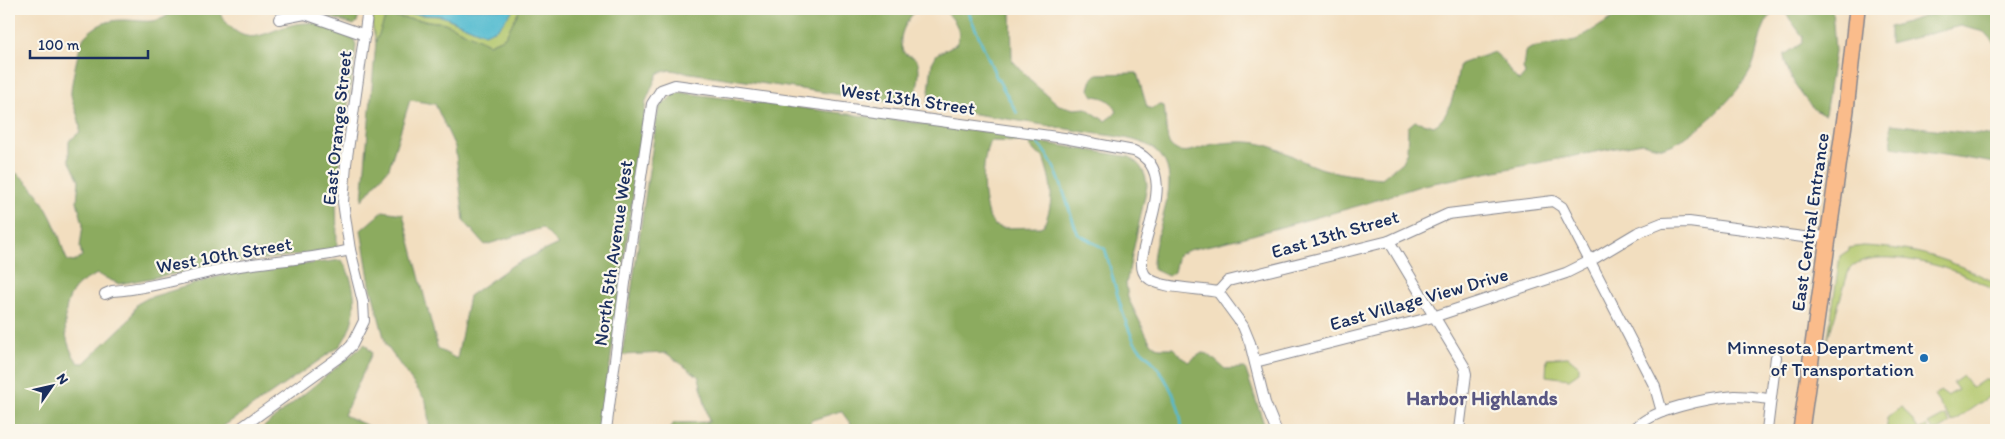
<svg xmlns="http://www.w3.org/2000/svg" width="2005" height="439" font-family="Itim,sans-serif">
	<style>
		.green { fill: #b1c66a; stroke: #667a64 }
		.forest { fill: #8cab5e; stroke: #546d5e }
		.water { fill: #53bbd0; stroke: #377597 }
		.lines { fill: none; stroke-linecap: round; stroke-linejoin: round }
		.stream { stroke: #53bbd0; stroke-width: 2.5 }
		.minor-casing { stroke: #86868e; stroke-width: 12 }
		.highway-casing { stroke: #86868e; stroke-width: 18 }
		.minor { stroke: #fff; stroke-width: 10 }
		.highway { stroke: #fabc8b; stroke-width: 15 }
		.poi-dot { fill: #1f6fb2; stroke: #fbf7ec; stroke-width: 2 }
		.labels { text-anchor: middle; dominant-baseline: central; stroke-width: 4.5; stroke-linejoin: round; paint-order: stroke }
		.street-label { font-size: 19px; fill: #1b2f5e; stroke: #fbf7ec }
		.poi-label { font-size: 19px; fill: #1b2f5e; stroke: #fbf7ec; text-anchor: end }
		.neighbourhood-label { font-size: 20px; font-weight: bold; fill: #595783; stroke: #fbf7ec }
	</style>
	<rect width="100%" height="100%" fill="#fbf7ec"/>
	<filter id="ink" filterUnits="userSpaceOnUse"><feTurbulence type="fractalNoise" baseFrequency=".02" numOctaves="2"/><feDisplacementMap in="SourceGraphic" scale="10" xChannelSelector="R" yChannelSelector="G"/><feConvolveMatrix kernelMatrix="1 2 1 2 8 2 1 2 1" color-interpolation-filters="sRGB"/></filter>
	<filter id="wash" filterUnits="userSpaceOnUse"><feTurbulence type="fractalNoise" baseFrequency=".0096" numOctaves="4" result="noise"/><feDisplacementMap in="SourceGraphic" scale="20" xChannelSelector="R" yChannelSelector="G"/><feGaussianBlur stdDeviation="1.12" result="paint"/><feColorMatrix in="noise" values="0 0 0 0 0 0 0 0 0 0 0 0 0 0 0 0 0 1.4 0 .05"/><feComposite in="paint" operator="in"/></filter>
	<g filter="url(#wash)">
		<rect width="100%" height="100%" fill="#f2debf"/>
		<g class="green">
			<path d="M374 9H399L409 14 442 16 485 34 514 9H520L505 37 489 44 445 23 386 16 376 42 372 25Z"/>
			<path d="M1863 246C1920 249 1946 258 1996 283V291C1982 284 1967 275 1951 270 1927 262 1866 247 1849 270L1828 339 1840 256 1849 250V248Z"/>
			<path d="M1568 357 1579 366V372L1569 379 1546 376 1547 358Z"/>
			<path d="M1963 376 1972 388 1984 380 1996 381V392L1952 422 1934 396 1940 391 1947 396 1958 390 1953 383Z"/>
			<path d="M1901 407 1905 410 1919 430 1926 426 1929 430H1887V418Z"/>
			<path d="M1945 415 1950 423 1939 430H1932L1928 424Z"/>
		</g>
		<g class="forest">
			<path d="M172 9H217C248 60 266 25 305 23 322 21 338 30 353 37L356 45 336 190 337 246 334 250 227 264 119 284 97 274C88 279 80 282 74 290 60 308 63 347 79 363H84L130 319 137 304 148 298 230 273 342 260C359 289 359 319 340 346L218 430H9V170C32 177 53 217 60 239 63 247 63 253 68 261L74 262 82 256 80 247 83 224 77 201 79 180 69 160V141L80 132C81 118 73 108 71 95 70 87 80 40 85 36 114 6 143 30 165 17 168 16 170 11 172 9Z"/>
			<path d="M304 9H360L357 22 354 25Z"/>
			<path d="M520 9H932L914 12C905 24 895 40 905 54 910 56 916 57 918 63 921 71 917 99 910 105L670 70 658 73 646 101 601 430H430L426 401 386 345 370 284 361 230 383 211 403 214 438 349 457 359 469 296 513 265 558 244 542 228 485 245 464 221 455 147 435 104 410 100 389 168 362 200 376 42 386 16 445 23 489 44 505 37Z"/>
			<path d="M940 9H1011L1012 60 1034 84 1059 105 1074 109 1086 108 1105 121 1117 112C1112 100 1104 97 1093 96L1089 89 1092 79 1097 74 1137 73 1147 107 1152 109 1159 104 1164 106C1166 116 1165 140 1171 146 1184 159 1202 145 1215 144 1229 142 1244 141 1257 143 1277 146 1296 159 1314 166 1337 174 1359 176 1382 178L1402 162 1407 151 1408 127 1415 121 1434 126C1453 115 1455 84 1460 64L1494 52C1506 61 1508 71 1519 81L1525 74 1523 68 1525 52 1531 48 1576 40 1628 9H1832L1835 51 1825 115C1810 113 1784 71 1784 55L1802 43 1803 37 1784 11H1775C1760 22 1759 50 1752 67 1742 92 1691 141 1665 147 1658 148 1648 144 1642 143L1423 185 1361 205 1245 237 1189 250 1178 255 1174 272 1168 276 1153 269C1151 239 1176 196 1167 167 1163 155 1153 146 1140 142 1123 136 1102 135 1084 132 1034 123 984 115 933 108L928 102 932 63 937 54 956 44C964 31 952 14 940 9Z"/>
			<path d="M1949 9H1996V45L1984 32 1960 26 1890 44V27Z"/>
			<path d="M677 92 1020 136 1022 138 1017 142 990 141C981 160 980 209 994 225L1003 228 1040 227 1044 225C1055 199 1052 184 1043 157L1035 152 1029 145 1032 141 1130 157C1141 165 1146 173 1147 186L1126 284 1128 298 1150 342 1159 348H1173L1188 362 1202 353 1208 354 1225 369 1245 368 1266 430H855L841 411 812 420 804 430H669L674 423 709 422 699 377 666 353 622 355 656 123 659 108Z"/>
			<path d="M1891 124 1996 136V163L1892 147Z"/>
			<path d="M365 344 372 353 344 415 377 430H260Z"/>
		</g>
		<path class="water" d="M399 9H514L498 28 485 34 442 16 409 14Z"/>
		<g class="lines">
			<g class="stream">
				<path d="M967 9 996 76 1017 113"/>
				<path d="M1038 144C1061 168 1065 203 1078 234L1105 249C1114 280 1120 312 1134 341 1138 349 1147 354 1152 361 1168 380 1181 405 1182 430"/>
			</g>
		</g>
	</g>
	<g filter="url(#ink)">
		<g class="lines">
			<defs>
				<g id="minor">
					<path d="M279 19 305 14 365 35"/>
					<path d="M1389 241 1464 366 1466 374 1459 430"/>
					<path d="M1218 292 1228 281 1389 241 1448 214 1553 201 1562 207 1655 387 1662 412"/>
					<path d="M1218 292 1243 326 1250 343 1265 403 1276 430"/>
					<path d="M105 294 112 291C152 288 189 276 228 268 269 260 310 260 350 250"/>
					<path d="M1255 362 1433 317 1566 273 1590 261 1637 233 1662 223 1689 222 1803 237 1829 236"/>
					<path d="M238 430 342 355 352 345 364 321 363 302 350 250 343 202 346 164 368 9"/>
					<path d="M606 430 625 283 652 104 661 90 675 85 1064 138 1134 151C1189 175 1124 258 1147 277 1159 289 1200 288 1218 292"/>
					<path d="M1634 430C1650 409 1709 398 1735 396 1747 396 1759 398 1770 399"/>
					<path d="M1767 430 1776 357"/>
				</g>
				<path id="highway" d="M1801 430 1846 110 1857 9"/>
			</defs>
			<use href="#minor" class="minor-casing"/>
			<use href="#highway" class="highway-casing"/>
			<use href="#minor" class="minor"/>
			<use href="#highway" class="highway"/>
		</g>
	</g>
	<circle class="poi-dot" cx="1924" cy="358" r="5"/>
	<g class="labels">
		<g class="street-label">
			<text transform="translate(908 99) rotate(8)">West 13th Street</text>
			<text transform="translate(337 128) rotate(-84)">East Orange Street</text>
			<text transform="translate(1810 222) rotate(-82)">East Central Entrance</text>
			<text transform="translate(1335 234) rotate(-16)">East 13th Street</text>
			<text transform="translate(613 253) rotate(-82)">North 5th Avenue West</text>
			<text transform="translate(224 255) rotate(-10)">West 10th Street</text>
			<text transform="translate(1419 299) rotate(-16)">East Village View Drive</text>
		</g>
		<g class="poi-label">
			<text x="1914" y="347">Minnesota Department<tspan x="1914" dy="22">of Transportation</tspan></text>
		</g>
		<g class="neighbourhood-label">
			<text x="1482" y="398">Harbor Highlands</text>
		</g>
	</g>
	<rect width="2005" height="439" fill="none" stroke="#fbf7ec" stroke-width="30"/>
	<g transform="translate(52 386) rotate(56)" stroke="#fbf7ec" stroke-width="4" paint-order="stroke">
	<path d="M0-4L9 19L0 12L-9 19Z" fill="#1b2f5e"/>
	<text y="-8" font-size="14" font-weight="bold" text-anchor="middle" fill="#1b2f5e">N</text>
	</g>
	<path d="M30 50v8h118v-8" fill="none" stroke="#1b2f5e" stroke-width="2.5"/>
	<text x="38" y="50" font-size="15" fill="#1b2f5e" stroke="#fbf7ec" stroke-width="4" paint-order="stroke">100 m</text>
</svg>
